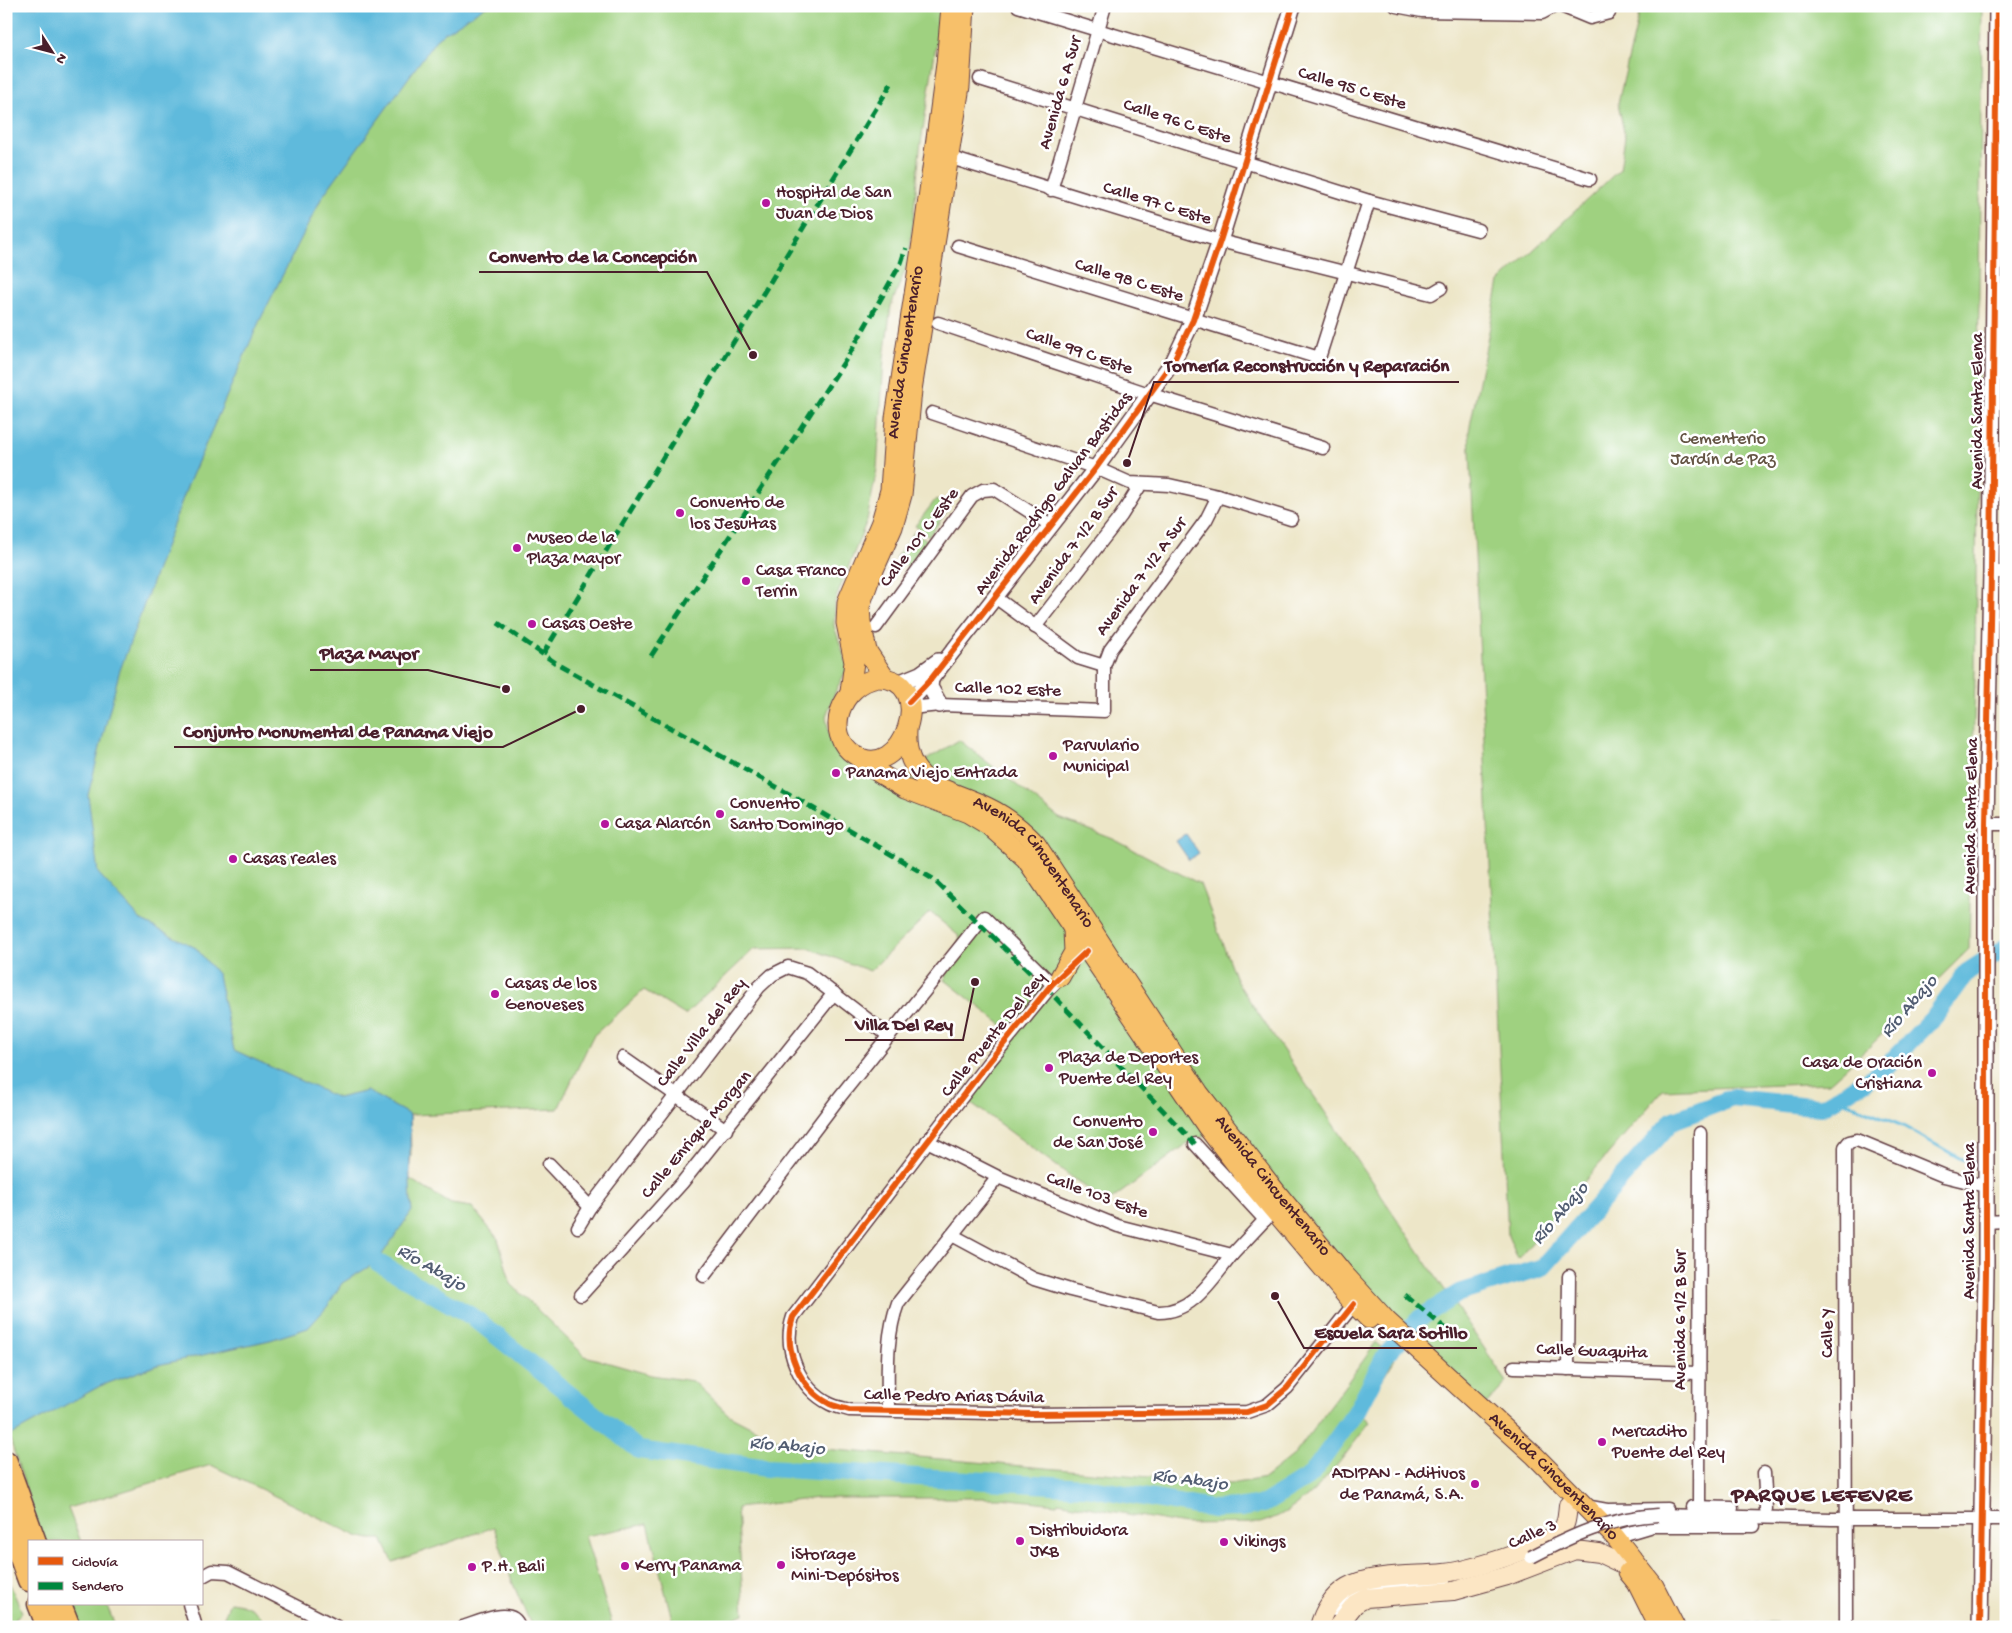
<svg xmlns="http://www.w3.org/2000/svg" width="2012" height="1633" font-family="'Gochi Hand',sans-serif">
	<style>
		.green { fill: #9fd180; stroke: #747856 }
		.water { fill: #5ebadc; stroke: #546c84 }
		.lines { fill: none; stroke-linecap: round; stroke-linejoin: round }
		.stream { stroke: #5ebadc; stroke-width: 3 }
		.river { stroke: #5ebadc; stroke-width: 18 }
		.minor-casing { stroke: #623d43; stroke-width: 15 }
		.tertiary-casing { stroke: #623d43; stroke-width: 18 }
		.secondary-casing { stroke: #623d43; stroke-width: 20 }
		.primary-casing { stroke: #623d43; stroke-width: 21 }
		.motorway-casing { stroke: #623d43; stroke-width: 25 }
		.minor { stroke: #fff; stroke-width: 12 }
		.tertiary { stroke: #fff; stroke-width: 15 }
		.secondary { stroke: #fce6c4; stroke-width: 18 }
		.primary { stroke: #f7c06b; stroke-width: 19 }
		.motorway { stroke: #f7c06b; stroke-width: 22 }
		.minor-bridge-casing { stroke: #623d43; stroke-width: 15; stroke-linecap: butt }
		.minor-bridge { stroke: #fff; stroke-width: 12 }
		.quiet { stroke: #00873e; stroke-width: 5; stroke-dasharray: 10 5; stroke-linecap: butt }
		.cycleway-casing { stroke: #fff; stroke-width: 9 }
		.cycleway { stroke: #e8590c; stroke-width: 6 }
		.poi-dot { fill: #b5179e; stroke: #fff; stroke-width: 2 }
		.labels { text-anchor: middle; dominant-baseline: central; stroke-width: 5; stroke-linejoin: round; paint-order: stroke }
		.street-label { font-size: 18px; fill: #4a1f2b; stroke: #fff }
		.poi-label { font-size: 18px; fill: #4a1f2b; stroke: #fff; text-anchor: start }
		.park-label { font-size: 18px; fill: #645444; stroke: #fff }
		.water-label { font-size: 19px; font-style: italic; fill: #525d72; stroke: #fff }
		.district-label { font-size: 22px; font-weight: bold; letter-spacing: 1px; fill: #4a1f2b; stroke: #fff }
		.leader { fill: none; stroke: #4a1f2b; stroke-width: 2 }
		.callout-dot { fill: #4a1f2b; stroke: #fff; stroke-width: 2 }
		.callout-label { font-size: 19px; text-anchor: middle; font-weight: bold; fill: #4a1f2b; stroke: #fff; stroke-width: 5; stroke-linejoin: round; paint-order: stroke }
	</style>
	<rect width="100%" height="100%" fill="#fff"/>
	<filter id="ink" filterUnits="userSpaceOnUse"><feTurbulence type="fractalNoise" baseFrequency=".02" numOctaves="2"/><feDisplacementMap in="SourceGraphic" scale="10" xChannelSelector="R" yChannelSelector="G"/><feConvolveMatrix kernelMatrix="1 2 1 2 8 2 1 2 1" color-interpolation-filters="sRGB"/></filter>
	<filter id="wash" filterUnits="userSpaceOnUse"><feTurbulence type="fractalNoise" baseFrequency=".0096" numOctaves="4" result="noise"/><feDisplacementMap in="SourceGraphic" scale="20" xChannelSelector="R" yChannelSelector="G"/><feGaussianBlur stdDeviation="1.12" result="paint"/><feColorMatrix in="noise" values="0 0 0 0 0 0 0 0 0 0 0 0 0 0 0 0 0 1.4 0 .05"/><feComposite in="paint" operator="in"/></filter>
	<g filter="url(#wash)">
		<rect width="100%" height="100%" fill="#ede6c8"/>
		<g class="green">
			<path d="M6 6H942L920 149 909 260 891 306 884 358 877 469 867 520 835 601 834 626 848 667 836 690 826 716 830 740 844 760 885 785 959 740 1059 818 1113 839 1200 884 1237 982 1507 1382 1485 1406 1360 1281 1228 1124 1184 1146 1107 1203 970 1102 1016 1036 945 980 960 937 930 912 870 971 808 948 754 949 685 1015 644 990 593 1036 558 1109 410 1115 411 1155 408 1178 451 1204 472 1207 498 1239 511 1284 585 1356 651 1375 693 1381 729 1415 781 1442 801 1447 1231 1484 1265 1478 1295 1454 1376 1343 1395 1359 1361 1414 1370 1422C1339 1462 1311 1508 1260 1523L1185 1524 1058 1502 1057 1504 1001 1498H817L737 1508 744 1614 714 1627H674L648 1524 585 1536 613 1627H532L513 1584 494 1527 393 1562 382 1539H371L357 1536 211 1465 68 1508 81 1542H43L9 1436 6 1438Z"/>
			<path d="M1641 6H1982L1975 673 1969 949 1868 1048 1829 1083 1663 1090 1518 1259 1508 1236 1469 431 1499 282 1620 169 1625 137 1618 103Z"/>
			<path d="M936 499 949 509 929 536 915 526Z"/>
			<path d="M915 531 927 540 908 567 895 558Z"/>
			<path d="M6 1575 22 1612 7 1627H6Z"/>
			<path d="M230 1602C247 1604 259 1610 266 1627H224V1617Z"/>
			<path d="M69 1604H106L116 1627H79Z"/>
			<path d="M1766 1622 1833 1625V1627H1719Z"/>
		</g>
		<g class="water">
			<path d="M6 6H486L438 37 322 197 259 322 187 487 119 673 88 795 98 873 142 921 196 948 218 975 234 1050 338 1098 367 1091 410 1115C411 1148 408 1179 412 1211L377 1262 342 1283 327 1307 308 1328 270 1340 158 1365 100 1386 6 1438Z"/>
			<path d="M1186 834 1199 853 1189 860 1176 841Z"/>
		</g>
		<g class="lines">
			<path class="stream" d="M1836 1098 1903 1126 1961 1159 1976 1163"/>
			<path class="river" d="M377 1262 473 1317 639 1450 767 1468 1085 1487 1213 1509 1242 1508 1264 1504 1311 1475 1356 1412 1385 1356 1420 1318 1459 1293 1543 1267 1672 1121 1732 1098 1821 1107 1881 1072 1936 1015 1967 972 2006 947"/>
		</g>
	</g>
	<g filter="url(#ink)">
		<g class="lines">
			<defs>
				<g id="minor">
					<path d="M1018 6 1590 179"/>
					<path d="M1396 6 1422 11 1542 13 1555 6"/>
					<path d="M1561 6 1590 18 1609 13"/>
					<path d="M980 79 1369 201 1478 230"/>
					<path d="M951 158 1220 241 1431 294 1441 288"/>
					<path d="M1051 190 1105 6"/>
					<path d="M958 246 1319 358 1369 201"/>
					<path d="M938 323 1149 394 1323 448"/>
					<path d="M1993 323H2006"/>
					<path d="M932 413 1096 468 1130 483 1169 485 1218 496 1291 519"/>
					<path d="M1991 572H2006"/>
					<path d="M995 597 1078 658 1104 666"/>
					<path d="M876 627 972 496 983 490 994 489 1052 526"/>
					<path d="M1035 627 1121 516 1141 484"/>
					<path d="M910 708 940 705 1104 711V666L1110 650 1206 520 1218 496"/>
					<path d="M1986 824H2006"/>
					<path d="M1066 972 1048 990 988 1063 793 1317C782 1349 800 1389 830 1404 836 1407 843 1408 849 1410L1032 1414 1247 1412 1267 1405 1287 1388 1354 1304"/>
					<path d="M623 1058 726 1130"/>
					<path d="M927 1141 998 1177 1118 1226 1232 1255 1274 1210"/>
					<path d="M1195 1144 1265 1220"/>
					<path d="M549 1164 590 1207"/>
					<path d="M1985 1222 2006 1221"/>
					<path d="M578 1227 590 1207 759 987 772 975 788 967 807 973 889 1036"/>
					<path d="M952 1235 1034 1279 1070 1290 1158 1312C1193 1313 1212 1279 1232 1255"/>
					<path d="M704 1276 838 1099 984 917 1052 984"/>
					<path d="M581 1295 682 1183 834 993"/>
					<path d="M1514 1367 1698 1373"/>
					<path d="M1568 1369 1569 1276"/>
					<path d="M888 1410C888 1375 885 1337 898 1303L998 1177"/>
					<path d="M1764 1473 1766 1509"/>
					<path d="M1585 1506 1607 1510 1667 1509"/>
					<path d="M1692 1507 1732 1508"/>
					<path d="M1699 1507 1700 1133"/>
					<path d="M1658 1515 1832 1519H2006"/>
					<path d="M1615 1537 1652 1526H1754"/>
					<path d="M201 1577 212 1571 228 1572 337 1627"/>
					<path d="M189 1604 196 1627"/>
					<path d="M1335 1610C1361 1577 1407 1586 1444 1581"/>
					<path d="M463 1627C479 1622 513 1605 519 1627"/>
					<path d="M1846 1627 1845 1147 1849 1142 1857 1140 1944 1176 1985 1186"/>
				</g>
				<g id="tertiary">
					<path d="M931 679 930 687 940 705"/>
					<path d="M898 683 920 674 938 661"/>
					<path d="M909 702 931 679 1096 468 1174 360 1193 320 1220 241 1293 6"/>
					<path d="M1980 1627 1986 1271V824L1991 572 1997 6"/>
				</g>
				<g id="secondary">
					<path d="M1319 1627C1323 1611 1333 1595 1347 1587 1371 1573 1416 1576 1444 1573 1471 1570 1538 1549 1559 1533 1567 1527 1567 1514 1568 1505"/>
					<path d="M1337 1627 1355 1604 1366 1598 1453 1591 1507 1576 1575 1550 1599 1553 1620 1563"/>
				</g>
				<g id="primary">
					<path d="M878 678C939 677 903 785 855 755 822 734 841 684 878 678Z"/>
					<path d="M885 678 867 651 861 622 860 606 869 581 893 527 902 495 912 390 960 86 965 6"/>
					<path id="s1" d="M850 692 854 662 846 623 847 602 881 522 890 490 895 418 923 236 946 64 951 6"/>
					<path id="s2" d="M907 731C904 786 948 788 987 807 1006 816 1022 829 1036 844L1199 1093 1277 1193 1344 1274 1387 1321 1535 1456 1615 1537 1654 1586 1675 1627"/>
					<path d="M858 757 879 773 905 789 968 813 988 825 1026 859 1207 1127 1245 1176 1349 1299 1369 1319"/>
					<path d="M1060 977 1074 952 1073 930"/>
					<path d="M1628 1572 1637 1583 1659 1627"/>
				</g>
				<g id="motorway">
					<path d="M6 1462 35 1542"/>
					<path d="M6 1517 29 1580"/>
					<path d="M39 1604 48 1627"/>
					<path d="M60 1604 69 1627"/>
				</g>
			</defs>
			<use href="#minor" class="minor-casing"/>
			<use href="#tertiary" class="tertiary-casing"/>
			<use href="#secondary" class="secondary-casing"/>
			<use href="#primary" class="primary-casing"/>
			<use href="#motorway" class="motorway-casing"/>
			<use href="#minor" class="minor"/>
			<use href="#tertiary" class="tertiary"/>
			<use href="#secondary" class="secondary"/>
			<use href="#primary" class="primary"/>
			<use href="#motorway" class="motorway"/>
			<defs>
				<path id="minor-bridge" d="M1531 1557C1571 1536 1612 1517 1658 1515"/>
			</defs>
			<use href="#minor-bridge" class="minor-bridge-casing"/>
			<use href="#minor-bridge" class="minor-bridge"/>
			<g class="quiet">
				<path d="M498 623 560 666 789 794 933 879 1048 990 1195 1144"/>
				<path d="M543 654 891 84"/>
				<path d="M651 656 850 353 901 263 906 248"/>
				<path d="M1405 1295 1451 1333"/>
			</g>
			<defs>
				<g id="cycleway">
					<path d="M909 702 931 679 1096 468 1174 360 1193 320 1220 241 1293 6"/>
					<path d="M1087 951 1052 984 988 1063 793 1317C782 1349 800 1389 830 1404 836 1407 843 1408 849 1410L1032 1414 1247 1412 1267 1405 1287 1388 1354 1304"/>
					<path d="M1980 1627 1986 1271V824L1991 572 1997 6"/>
				</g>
			</defs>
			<use href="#cycleway" class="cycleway-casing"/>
			<use href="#cycleway" class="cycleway"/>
		</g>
	</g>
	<g class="poi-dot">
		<circle cx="766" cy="203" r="5"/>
		<circle cx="680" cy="513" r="5"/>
		<circle cx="517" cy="548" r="5"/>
		<circle cx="746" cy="581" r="5"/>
		<circle cx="532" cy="624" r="5"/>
		<circle cx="1053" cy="756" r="5"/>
		<circle cx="836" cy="773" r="5"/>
		<circle cx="720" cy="814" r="5"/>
		<circle cx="605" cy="824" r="5"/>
		<circle cx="233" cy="859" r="5"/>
		<circle cx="495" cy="994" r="5"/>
		<circle cx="1049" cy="1068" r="5"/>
		<circle cx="1932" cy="1073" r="5"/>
		<circle cx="1153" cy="1132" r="5"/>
		<circle cx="1602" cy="1442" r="5"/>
		<circle cx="1475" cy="1484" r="5"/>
		<circle cx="1020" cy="1541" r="5"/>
		<circle cx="1224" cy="1542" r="5"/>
		<circle cx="781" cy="1565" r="5"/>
		<circle cx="625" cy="1566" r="5"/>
		<circle cx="472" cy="1567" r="5"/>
	</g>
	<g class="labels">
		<g class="street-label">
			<text transform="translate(1352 89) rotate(17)">Calle 95 C Este</text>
			<text transform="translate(1061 93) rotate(-74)">Avenida 6 A Sur</text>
			<text transform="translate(1177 122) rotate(18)">Calle 96 C Este</text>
			<text transform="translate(1157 204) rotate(17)">Calle 97 C Este</text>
			<text transform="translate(1129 281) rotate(17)">Calle 98 C Este</text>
			<text transform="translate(1079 352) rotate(19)">Calle 99 C Este</text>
			<text stroke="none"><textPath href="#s1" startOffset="350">Avenida Cincuentenario</textPath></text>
			<text transform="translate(1978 411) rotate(-90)">Avenida Santa Elena</text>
			<text transform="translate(1054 494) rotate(-53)">Avenida Rodrigo Galvan Bastidas</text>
			<text transform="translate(920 538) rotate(-53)">Calle 101 C Este</text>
			<text transform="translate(1074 546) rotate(-54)">Avenida 7 1/2 B Sur</text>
			<text transform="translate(1142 577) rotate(-54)">Avenida 7 1/2 A Sur</text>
			<text transform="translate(1008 690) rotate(2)">Calle 102 Este</text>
			<text transform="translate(1972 816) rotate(-89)">Avenida Santa Elena</text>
			<text stroke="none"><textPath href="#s2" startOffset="194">Avenida Cincuentenario</textPath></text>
			<text transform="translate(702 1033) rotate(-52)">Calle Villa del Rey</text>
			<text transform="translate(994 1035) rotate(-51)">Calle Puente Del Rey</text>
			<text transform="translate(697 1135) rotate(-50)">Calle Enrique Morgan</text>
			<text stroke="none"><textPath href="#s2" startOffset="599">Avenida Cincuentenario</textPath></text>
			<text transform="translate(1097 1196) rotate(20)">Calle 103 Este</text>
			<text transform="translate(1970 1221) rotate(-90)">Avenida Santa Elena</text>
			<text transform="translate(1681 1320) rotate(-90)">Avenida 6 1/2 B Sur</text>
			<text transform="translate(1828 1333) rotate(-90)">Calle Y</text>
			<text transform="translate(1592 1352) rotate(2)">Calle Guaquita</text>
			<text transform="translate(954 1397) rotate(1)">Calle Pedro Arias Dávila</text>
			<text stroke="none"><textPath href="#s2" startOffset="1004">Avenida Cincuentenario</textPath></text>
			<text transform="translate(1533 1535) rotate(-24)">Calle 3</text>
		</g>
		<g class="poi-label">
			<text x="776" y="193">Hospital de San<tspan x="776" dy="21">Juan de Dios</tspan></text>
			<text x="690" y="503">Convento de<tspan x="690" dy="21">los Jesuitas</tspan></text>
			<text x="527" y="538">Museo de la<tspan x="527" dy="21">Plaza Mayor</tspan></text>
			<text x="756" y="571">Casa Franco<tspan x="756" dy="21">Terrin</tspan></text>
			<text x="542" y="624">Casas Oeste</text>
			<text x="1063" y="746">Parvulario<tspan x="1063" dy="21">Municipal</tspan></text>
			<text x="846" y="773">Panama Viejo Entrada</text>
			<text x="730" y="804">Convento<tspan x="730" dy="21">Santo Domingo</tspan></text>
			<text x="615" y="824">Casa Alarcón</text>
			<text x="243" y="859">Casas reales</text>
			<text x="505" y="984">Casas de los<tspan x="505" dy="21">Genoveses</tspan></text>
			<text x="1059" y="1058">Plaza de Deportes<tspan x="1059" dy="21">Puente del Rey</tspan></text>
			<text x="1922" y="1063" text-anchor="end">Casa de Oración<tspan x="1922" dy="21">Cristiana</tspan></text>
			<text x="1143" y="1122" text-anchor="end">Convento<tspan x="1143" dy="21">de San José</tspan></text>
			<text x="1612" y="1432">Mercadito<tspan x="1612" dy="21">Puente del Rey</tspan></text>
			<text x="1465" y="1474" text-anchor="end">ADIPAN - Aditivos<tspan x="1465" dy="21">de Panamá, S.A.</tspan></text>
			<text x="1030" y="1531">Distribuidora<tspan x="1030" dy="21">JKB</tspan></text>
			<text x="1234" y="1542">Vikings</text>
			<text x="791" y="1555">iStorage<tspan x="791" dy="21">Mini-Depósitos</tspan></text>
			<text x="635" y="1566">Kerry Panama</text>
			<text x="482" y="1567">P.H. Bali</text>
		</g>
		<g class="park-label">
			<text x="1723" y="439">Cementerio<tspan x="1723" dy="21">Jardín de Paz</tspan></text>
		</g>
		<g class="water-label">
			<text transform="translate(1910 1007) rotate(-49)">Río Abajo</text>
			<text transform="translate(1561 1214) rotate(-49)">Río Abajo</text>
			<text transform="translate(431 1269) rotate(30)">Río Abajo</text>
			<text transform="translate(787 1447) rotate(5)">Río Abajo</text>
			<text transform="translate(1190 1481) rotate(7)">Río Abajo</text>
		</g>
		<g class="district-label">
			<text x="1822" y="1497">PARQUE LEFEVRE</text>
		</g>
	</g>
	<path class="leader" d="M753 355L707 272H479M1127 463L1154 382H1459M506 689L428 670H310M581 709L503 747H174M975 982L963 1040H845M1275 1296L1304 1348H1477"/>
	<g class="callout-dot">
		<circle cx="753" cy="355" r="5"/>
		<circle cx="1127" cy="463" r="5"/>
		<circle cx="506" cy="689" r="5"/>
		<circle cx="581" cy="709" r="5"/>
		<circle cx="975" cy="982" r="5"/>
		<circle cx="1275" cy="1296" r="5"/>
	</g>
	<g class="callout-label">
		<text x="593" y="262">Convento de la Concepción</text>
		<text x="1307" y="371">Tornería Reconstrucción y Reparación</text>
		<text x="369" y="659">Plaza Mayor</text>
		<text x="338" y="737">Conjunto Monumental de Panama Viejo</text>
		<text x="904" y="1030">Villa Del Rey</text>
		<text x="1391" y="1338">Escuela Sara Sotillo</text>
	</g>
	<rect width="2012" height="1633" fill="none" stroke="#fff" stroke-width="25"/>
	<rect x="28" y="1540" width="175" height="65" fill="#ffffff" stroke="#b7a5aa"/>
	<rect x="38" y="1557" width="25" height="8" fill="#e8590c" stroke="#b7a5aa"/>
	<text x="72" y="1566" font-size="15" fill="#4a1f2b">Ciclovía</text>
	<rect x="38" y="1582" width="25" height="8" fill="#00873e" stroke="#b7a5aa"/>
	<text x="72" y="1590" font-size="15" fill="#4a1f2b">Sendero</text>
	<g transform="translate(52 52) rotate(126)" stroke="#ffffff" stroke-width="4" paint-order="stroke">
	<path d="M0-4L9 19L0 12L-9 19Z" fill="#4a1f2b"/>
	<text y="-8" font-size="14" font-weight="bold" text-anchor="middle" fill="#4a1f2b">N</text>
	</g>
</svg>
